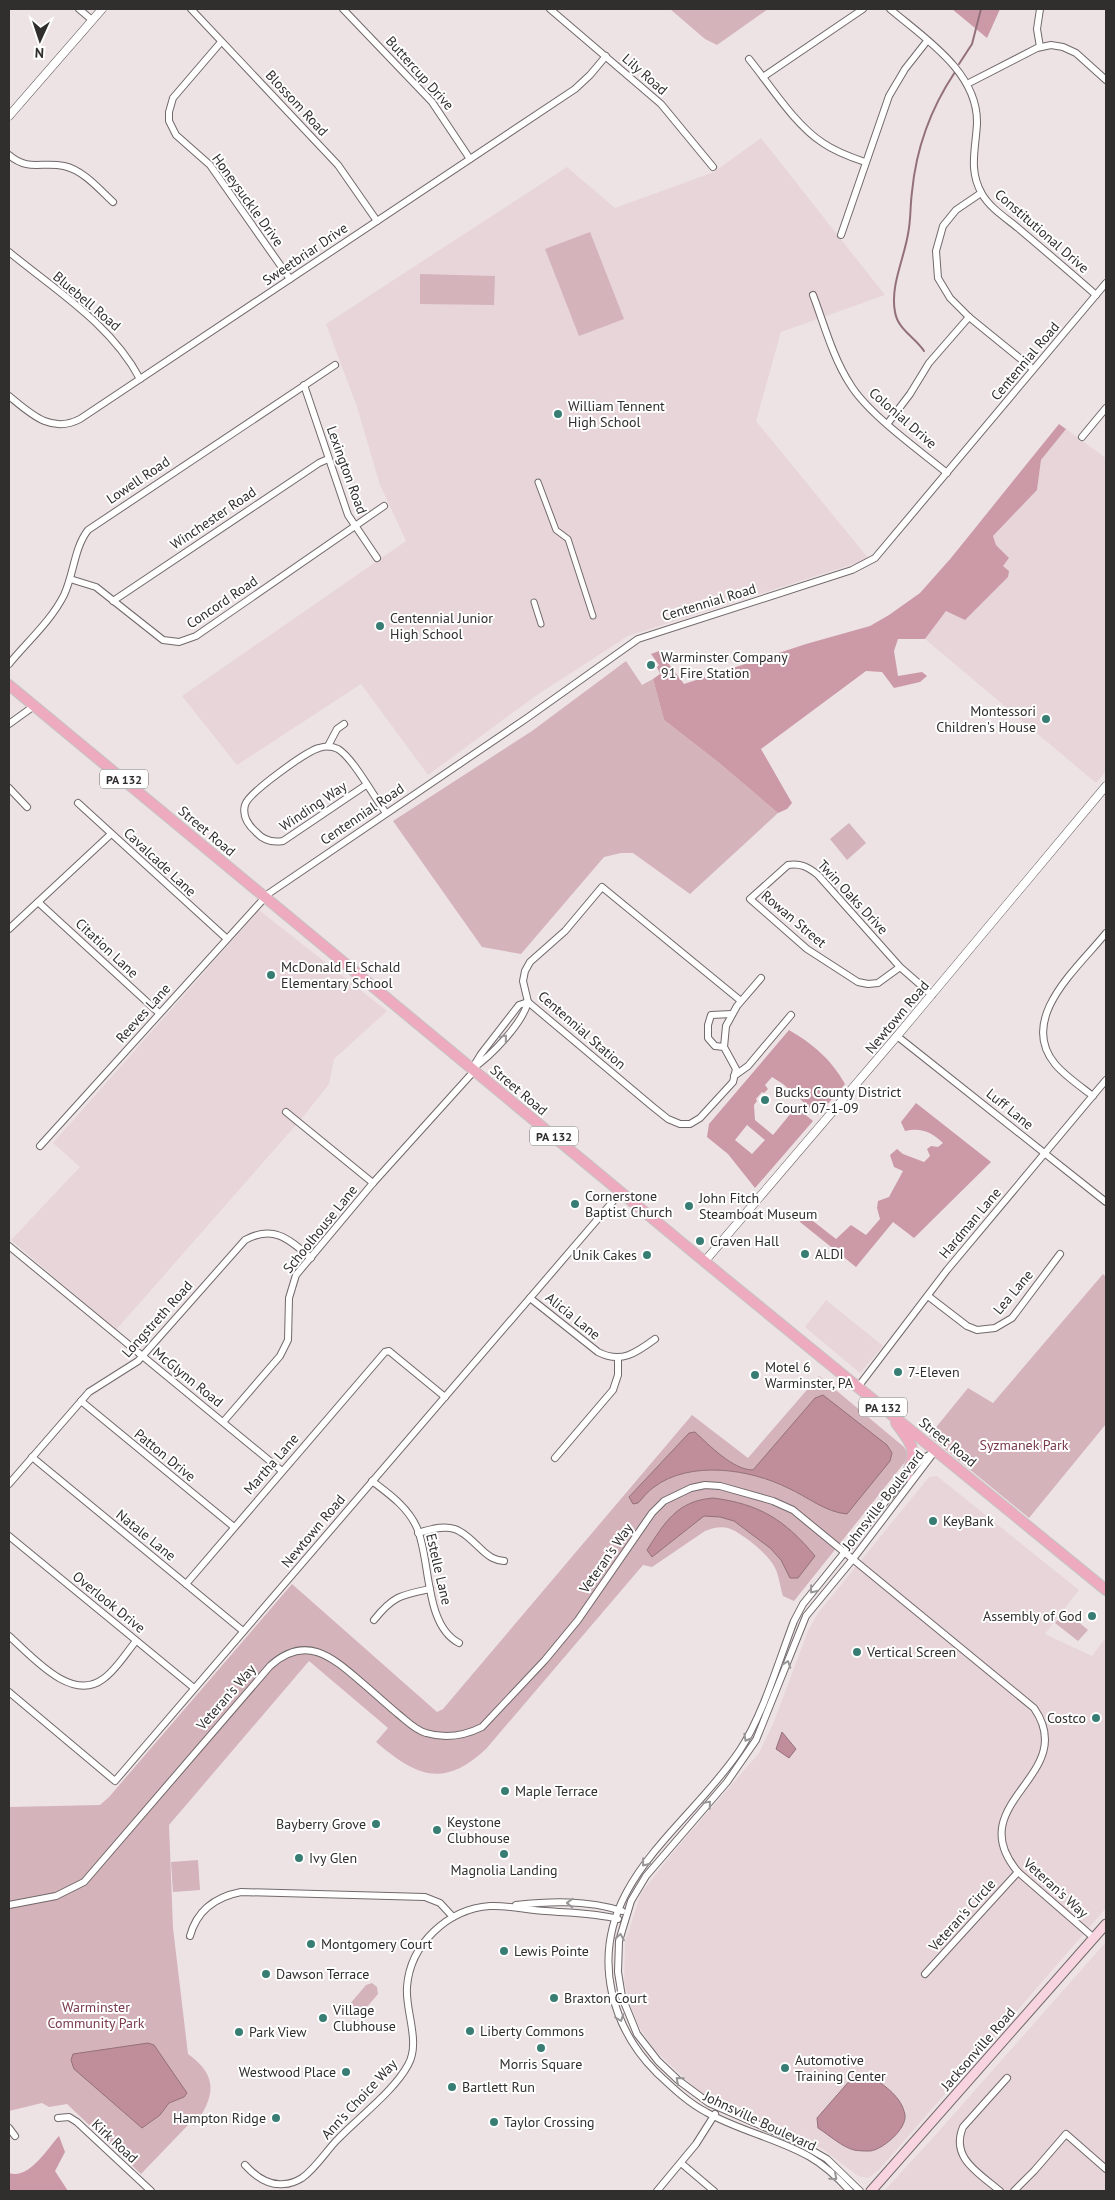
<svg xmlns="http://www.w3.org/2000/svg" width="1115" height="2200" font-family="'PT Sans',sans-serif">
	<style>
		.built { fill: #e8d5d9 }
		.green { fill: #d4b3bb }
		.forest { fill: #cb9aa6; fill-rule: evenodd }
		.water { fill: #bf8e9a; stroke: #94717a }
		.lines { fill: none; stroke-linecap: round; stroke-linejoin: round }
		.stream { stroke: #94717a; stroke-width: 2 }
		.pedestrian-casing { stroke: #71696a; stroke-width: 7 }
		.minor-casing { stroke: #71696a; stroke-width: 8 }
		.tertiary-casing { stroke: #71696a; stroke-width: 9 }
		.secondary-casing { stroke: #71696a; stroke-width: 11 }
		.primary-casing { stroke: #c5c4c4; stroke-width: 12 }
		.pedestrian { stroke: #fff; stroke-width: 5 }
		.minor { stroke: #fff; stroke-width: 6 }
		.tertiary { stroke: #fff; stroke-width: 8 }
		.secondary { stroke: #f7d4df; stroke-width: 9 }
		.primary { stroke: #eeaabe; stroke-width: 10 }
		.oneway { stroke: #989696 }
		.poi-dot { fill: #387d73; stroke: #fff; stroke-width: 2 }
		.labels { text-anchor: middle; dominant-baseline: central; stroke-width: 4; stroke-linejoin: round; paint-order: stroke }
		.shield { fill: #fff; stroke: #6f6d6d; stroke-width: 1 }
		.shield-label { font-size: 12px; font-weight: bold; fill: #312e2e }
		.street-label { font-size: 14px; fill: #312e2e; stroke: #fff }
		.poi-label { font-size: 14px; fill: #312e2e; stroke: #fff; text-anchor: start }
		.park-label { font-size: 14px; fill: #78394c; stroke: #fff }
	</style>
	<rect width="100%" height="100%" fill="#ede3e5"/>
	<g class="built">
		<path d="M761 138 885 295 781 332 756 421 869 559 628 636 537 695 428 775 361 684 237 765 182 696 406 541 380 485 357 407 326 324 567 167 615 208 714 172Z"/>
		<path d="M1066 429 1106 458V771L1096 783 925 639 946 611 1003 566 1008 558 996 545 993 536 1037 490 1041 460Z"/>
		<path d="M259 910 387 1011 334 1059 329 1084 303 1117 116 1330 11 1240 80 1167 53 1143Z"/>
		<path d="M826 1300 883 1346 860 1373 805 1327Z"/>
		<path d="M937 1476 1079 1590 1045 1634 1092 1656 1106 1637V1908L879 2170 868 2178 858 2176 823 2149 793 2134 710 2098 696 2089 664 2059 655 2051 639 2027 629 2001 624 1981 625 1942 641 1893 675 1850 759 1753 773 1724 808 1631 818 1613 929 1477Z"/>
		<path d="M1106 1942V2191H884L931 2140Z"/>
	</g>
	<g class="green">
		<path d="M670 9H768L717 45 705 39Z"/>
		<path d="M590 232 624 319 579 336 545 249Z"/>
		<path d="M420 274 495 276 494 305 420 304Z"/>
		<path d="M626 661 642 685 653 679 664 720 718 762 778 813 690 894 633 853H621L604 857 521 954 482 947 393 821 532 731Z"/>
		<path d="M849 823 866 843 847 860 830 839Z"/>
		<path d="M1103 1274 1106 1277V1424L1029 1518 929 1436 968 1388 993 1403Z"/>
		<path d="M819 1376 904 1447 909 1455 905 1462 794 1601 783 1596C780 1587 779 1574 774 1566 768 1554 741 1532 728 1528 720 1526 713 1528 705 1531L652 1567 643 1565 486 1749C443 1789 416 1776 376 1742L388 1728 309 1661 169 1825 173 1928 188 2054C219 2076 215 2097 194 2126L190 2123 141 2174 67 2104 49 2107 42 2103 9 2111V1807L100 1805 109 1797 292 1584 437 1712 443 1709 692 1415 748 1458Z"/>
		<path d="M1065 1611 1088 1630 1078 1641 1055 1623Z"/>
		<path d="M198 1860 200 1890 173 1892 171 1862Z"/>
		<path d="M372 1983 377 1987 378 1994 361 2014 358 2015 349 2005 366 1985Z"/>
	</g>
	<g class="forest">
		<path d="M952 9H1000L987 38Z"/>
		<path d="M1059 424 1066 429 1041 460 1037 490 993 536 996 545 1009 558 1003 566 1009 571 1008 577 965 620 946 611 925 639H898L894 651 898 676 922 672 927 676 920 682 894 688 882 672 866 671 761 749 792 803 787 809 778 813 718 762 664 720 653 679 660 674 657 667 659 665 651 654 659 651 684 684 806 644 870 626 889 615 920 593 951 558Z"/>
		<path d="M789 1030C813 1044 831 1059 845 1084L818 1115 783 1084 772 1077 765 1085 768 1089 764 1093 762 1092 756 1099 757 1101 754 1105 755 1120 773 1135 796 1107 813 1121 755 1188 728 1154 707 1137 709 1124ZM747 1125 765 1140 752 1154 735 1140Z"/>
		<path d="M916 1103 991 1162 914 1238 893 1222 856 1267 800 1222 804 1214 836 1239 851 1225 866 1235 880 1219 877 1208 878 1201 889 1197 903 1171 894 1167 890 1155 897 1149 903 1154 924 1162 930 1156 927 1149 931 1146 938 1147 943 1143C932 1132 921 1127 905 1131L901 1122Z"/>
		<path d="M59 2136 65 2152 55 2171 68 2191H9V2173C29 2180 47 2149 59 2136Z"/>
	</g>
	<g class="water">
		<path d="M823 1395 887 1445 892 1453 890 1461 847 1514C825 1512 808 1497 788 1488 750 1469 690 1460 654 1487 648 1491 643 1498 638 1503L633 1504 629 1497 689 1433 695 1432C709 1445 733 1470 753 1470L815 1398Z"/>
		<path d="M713 1498C760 1504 785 1520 815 1556L798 1578H790L781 1560 770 1548 734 1521 720 1517 704 1516 652 1557 647 1550C665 1522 677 1501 713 1498Z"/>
		<path d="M782 1732 796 1749 789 1758 776 1749Z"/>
		<path d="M148 2043 154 2045 187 2093 184 2097 169 2103 160 2115 142 2128 74 2069 71 2060 73 2054Z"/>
		<path d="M859 2076 865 2080 871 2076C885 2086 902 2097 905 2115 907 2129 882 2150 870 2151 865 2151 859 2151 854 2150 842 2147 829 2135 818 2128L817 2118 852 2078Z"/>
	</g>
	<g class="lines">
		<g class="stream">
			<path d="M959 64 972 44 981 9"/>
			<path d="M924 351C915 337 898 330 895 312 890 286 904 259 908 234 911 220 910 206 912 192 916 149 931 108 955 72"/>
		</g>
		<defs>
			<g id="pedestrian">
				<path d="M538 482 556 530 568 539 593 616"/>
				<path d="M534 602 541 624"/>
			</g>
			<g id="minor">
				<path d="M79 9 92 20"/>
				<path d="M191 9 338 165 377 221"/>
				<path d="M343 9 432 102 470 159"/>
				<path d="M550 9 661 104 713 167"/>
				<path d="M890 9C924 38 978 72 977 123 976 148 968 170 982 194 990 208 1006 218 1018 228 1044 250 1070 272 1096 295"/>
				<path d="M1040 9 1037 29 1040 47"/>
				<path d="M221 42 173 98 169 112V121L176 135 210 165 290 279"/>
				<path d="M749 59C771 86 794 124 823 143 836 152 850 157 865 162"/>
				<path d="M763 77 863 9"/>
				<path d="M967 84 1037 48 1051 45 1063 47 1076 53 1106 80"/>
				<path d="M9 155C29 172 42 161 64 166 83 170 99 189 113 202"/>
				<path d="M981 193 956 210 943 226 936 251 938 278 950 298 969 317 1033 369"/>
				<path d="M841 235 889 96 905 69 927 41"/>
				<path d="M9 252C55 290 111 324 140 379"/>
				<path d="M813 295C824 324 833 358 850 384 868 414 919 450 947 473"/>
				<path d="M304 385 348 515 377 558"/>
				<path d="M9 396C31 414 51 434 80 419L575 89 590 75 606 56"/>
				<path d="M888 423 910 394 929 363 969 317"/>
				<path d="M1082 437 1106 408"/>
				<path d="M70 579 96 587 163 640 179 642 196 636 384 506"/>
				<path d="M113 601 319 463 328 459"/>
				<path d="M9 664C27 642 51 621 64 595 74 574 74 548 88 530L335 365"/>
				<path d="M9 724 34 706"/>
				<path d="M328 746 337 729 344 724"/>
				<path d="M366 785 283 841C272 843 263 840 256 832 248 825 242 816 245 805 248 793 307 751 319 748 325 746 332 746 338 749 353 758 374 797 386 813"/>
				<path d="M9 788 27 807"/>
				<path d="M78 803 226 938"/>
				<path d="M38 902 159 1013"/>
				<path d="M9 929 111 834"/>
				<path d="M900 967 878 983 868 984 858 982 807 949 750 899 788 865C801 863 808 867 818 875L900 967 932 995"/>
				<path d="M741 1001 602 887 565 931 530 962 525 971 523 981 528 1002 653 1107 668 1119 680 1124H690L700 1118 733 1082 736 1069 724 1047 726 1026 737 1006 761 978"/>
				<path d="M897 1036 1106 1202"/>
				<path d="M724 1047 715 1046 708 1038V1025L711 1015 732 1014"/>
				<path d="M473 1067 481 1054 519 1005 528 1002"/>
				<path d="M472 1069C491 1056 522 1024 528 1002"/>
				<path d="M734 1076 748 1066 791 1015"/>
				<path d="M1093 1096C1080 1086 1065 1076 1055 1064 1017 1018 1079 967 1106 933"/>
				<path d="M286 1112 373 1183"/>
				<path d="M40 1146 268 894 527 718 638 639 852 570 875 558 1106 283"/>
				<path d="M9 1246 282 1471"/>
				<path d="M928 1296 967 1326 977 1330 995 1328 1012 1318 1060 1254"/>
				<path d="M530 1298 598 1352C621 1364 636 1353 655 1339"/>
				<path d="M858 1387 947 1270 1106 1080"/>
				<path d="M81 1401 234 1527"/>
				<path d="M224 1421 280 1356 288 1340 289 1298 296 1275 373 1183 475 1070"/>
				<path d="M32 1457 243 1631"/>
				<path d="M555 1458 613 1390 618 1375V1358"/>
				<path d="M372 1481C389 1494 408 1507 417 1528 431 1560 424 1625 459 1643"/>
				<path d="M9 1484 89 1392 138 1361 245 1240C274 1224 290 1240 311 1258"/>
				<path d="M418 1533C453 1522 458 1527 483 1551 490 1557 494 1560 504 1561"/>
				<path d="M9 1536 194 1688"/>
				<path d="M186 1584 385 1352 389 1351 445 1397"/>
				<path d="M374 1620C393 1596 401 1595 430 1589"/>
				<path d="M9 1636C32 1656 71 1703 103 1679 116 1670 126 1653 136 1641"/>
				<path d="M9 1692 115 1781 621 1192"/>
				<path d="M9 1905 56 1896 84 1882 270 1666C305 1634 331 1656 360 1681 373 1692 385 1703 398 1714 407 1721 415 1730 426 1733 446 1739 464 1736 482 1727L545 1660 578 1620 652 1513 664 1501 691 1488 705 1485 720 1486 773 1501 793 1510 1034 1708C1081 1776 959 1802 1018 1872L1094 1938"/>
				<path d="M516 1905C551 1901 587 1900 622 1911"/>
				<path d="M190 1936C197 1910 215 1897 241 1892L425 1897 440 1903 453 1917"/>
				<path d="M925 1974 1018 1872"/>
				<path d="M58 2118 69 2117 77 2122 151 2191"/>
				<path d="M9 2128 15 2136"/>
				<path d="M681 2163 714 2191"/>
				<path d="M245 2165C255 2176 268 2186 284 2184 290 2184 297 2181 302 2178 316 2168 326 2151 338 2139 359 2117 394 2091 408 2065 421 2042 405 2011 407 1987 410 1944 448 1909 490 1906 508 1905 527 1910 546 1911 570 1913 595 1913 618 1919"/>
				<path d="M657 2191 696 2144 715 2114"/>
				<path d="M850 2191C839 2179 824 2165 810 2157 777 2138 739 2131 706 2112 687 2102 671 2086 656 2072 634 2050 619 2023 612 1993 588 1885 688 1828 740 1750 763 1715 779 1660 794 1621L803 1604 906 1476 922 1459 936 1451"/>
				<path d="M860 2191 827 2159 794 2140 709 2103 678 2080 658 2061 637 2034 622 1997 618 1972 619 1941 631 1901 646 1876 727 1782 756 1740 806 1616 853 1559 935 1451"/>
				<path d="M1000 2191C979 2173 950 2158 963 2127L1007 2078"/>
				<path d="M1014 2191 1034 2171 1066 2134 1106 2169"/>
			</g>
			<g id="tertiary">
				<path d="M9 116 102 9"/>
				<path d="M705 1261 897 1036 1106 786"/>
			</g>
			<path id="secondary" d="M871 2191 1106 1924"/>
			<g id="primary">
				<path d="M9 685 722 1276 1106 1590"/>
				<path d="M896 1423C913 1446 918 1449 906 1476"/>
			</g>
		</defs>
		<use href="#pedestrian" class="pedestrian-casing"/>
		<use href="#minor" class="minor-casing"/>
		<use href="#tertiary" class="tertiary-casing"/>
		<use href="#secondary" class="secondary-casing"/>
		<use href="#primary" class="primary-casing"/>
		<use href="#pedestrian" class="pedestrian"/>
		<use href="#minor" class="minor"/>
		<use href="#tertiary" class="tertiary"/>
		<use href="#secondary" class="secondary"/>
		<use href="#primary" class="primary"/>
	</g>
	<defs><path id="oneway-chevron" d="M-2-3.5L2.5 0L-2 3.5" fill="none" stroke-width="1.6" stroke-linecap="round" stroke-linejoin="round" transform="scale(1.25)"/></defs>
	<g class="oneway">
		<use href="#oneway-chevron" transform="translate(504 1038) rotate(-50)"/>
		<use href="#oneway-chevron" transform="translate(813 1590) rotate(129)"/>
		<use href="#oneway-chevron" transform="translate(787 1664) rotate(-70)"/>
		<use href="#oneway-chevron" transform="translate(747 1738) rotate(119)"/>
		<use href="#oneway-chevron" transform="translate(708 1804) rotate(-49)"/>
		<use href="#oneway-chevron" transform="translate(645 1863) rotate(129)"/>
		<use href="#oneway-chevron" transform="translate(570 1903) rotate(-178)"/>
		<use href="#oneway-chevron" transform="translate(620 1937) rotate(-81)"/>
		<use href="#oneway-chevron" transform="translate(620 2018) rotate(69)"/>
		<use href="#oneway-chevron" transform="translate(679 2080) rotate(-139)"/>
		<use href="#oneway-chevron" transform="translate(834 2177) rotate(41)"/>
	</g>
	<g class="poi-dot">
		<circle cx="558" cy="414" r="5"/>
		<circle cx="380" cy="626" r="5"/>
		<circle cx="651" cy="665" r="5"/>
		<circle cx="1046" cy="719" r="5"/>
		<circle cx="271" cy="975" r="5"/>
		<circle cx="765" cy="1100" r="5"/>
		<circle cx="575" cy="1204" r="5"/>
		<circle cx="689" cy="1206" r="5"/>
		<circle cx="700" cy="1241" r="5"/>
		<circle cx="805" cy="1254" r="5"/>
		<circle cx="647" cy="1255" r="5"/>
		<circle cx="898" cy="1372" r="5"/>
		<circle cx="755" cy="1375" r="5"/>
		<circle cx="933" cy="1521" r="5"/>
		<circle cx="1092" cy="1616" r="5"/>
		<circle cx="857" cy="1652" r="5"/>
		<circle cx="1096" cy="1718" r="5"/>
		<circle cx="505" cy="1791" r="5"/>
		<circle cx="376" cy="1824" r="5"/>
		<circle cx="437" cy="1830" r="5"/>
		<circle cx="504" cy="1854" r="5"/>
		<circle cx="299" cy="1858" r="5"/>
		<circle cx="311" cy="1944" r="5"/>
		<circle cx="504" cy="1951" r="5"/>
		<circle cx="266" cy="1974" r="5"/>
		<circle cx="554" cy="1998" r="5"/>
		<circle cx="323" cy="2018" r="5"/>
		<circle cx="470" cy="2031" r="5"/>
		<circle cx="239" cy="2032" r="5"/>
		<circle cx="541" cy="2048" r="5"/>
		<circle cx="785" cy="2068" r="5"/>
		<circle cx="346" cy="2072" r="5"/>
		<circle cx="452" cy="2087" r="5"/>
		<circle cx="276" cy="2118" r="5"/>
		<circle cx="494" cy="2122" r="5"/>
	</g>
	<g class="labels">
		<g class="shield">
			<rect x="100" y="769.5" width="48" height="19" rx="4"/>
			<rect x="530" y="1126.5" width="48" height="19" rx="4"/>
			<rect x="859" y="1397.5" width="48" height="19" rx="4"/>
		</g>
		<g class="shield-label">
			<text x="124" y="779">PA 132</text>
			<text x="554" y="1136">PA 132</text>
			<text x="883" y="1407">PA 132</text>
		</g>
		<g class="street-label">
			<text transform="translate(420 73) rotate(48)">Buttercup Drive</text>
			<text transform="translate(645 74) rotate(41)">Lily Road</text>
			<text transform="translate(297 103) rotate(47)">Blossom Road</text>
			<text transform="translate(248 200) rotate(54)">Honeysuckle Drive</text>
			<text transform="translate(1042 231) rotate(41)">Constitutional Drive</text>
			<text transform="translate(305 254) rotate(-34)">Sweetbriar Drive</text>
			<text transform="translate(87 301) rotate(40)">Bluebell Road</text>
			<text transform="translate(1025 361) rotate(-50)">Centennial Road</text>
			<text transform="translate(903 418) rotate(41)">Colonial Drive</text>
			<text transform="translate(347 470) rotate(70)">Lexington Road</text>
			<text transform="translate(138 480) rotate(-34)">Lowell Road</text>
			<text transform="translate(213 518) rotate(-34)">Winchester Road</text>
			<text transform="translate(222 602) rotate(-34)">Concord Road</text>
			<text transform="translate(709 602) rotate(-17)">Centennial Road</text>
			<text transform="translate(313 806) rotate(-34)">Winding Way</text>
			<text transform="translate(362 814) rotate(-34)">Centennial Road</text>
			<text transform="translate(207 831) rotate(40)">Street Road</text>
			<text transform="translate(160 862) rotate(43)">Cavalcade Lane</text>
			<text transform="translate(853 897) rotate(47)">Twin Oaks Drive</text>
			<text transform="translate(794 919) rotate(40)">Rowan Street</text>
			<text transform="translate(107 948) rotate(43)">Citation Lane</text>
			<text transform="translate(143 1013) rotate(-48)">Reeves Lane</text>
			<text transform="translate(897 1017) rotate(-50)">Newtown Road</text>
			<text transform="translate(582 1030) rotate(41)">Centennial Station</text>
			<text transform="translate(519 1090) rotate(40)">Street Road</text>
			<text transform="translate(1010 1109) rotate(39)">Luff Lane</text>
			<text transform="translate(970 1223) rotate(-50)">Hardman Lane</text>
			<text transform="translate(320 1229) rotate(-51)">Schoolhouse Lane</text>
			<text transform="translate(1013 1292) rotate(-50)">Lea Lane</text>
			<text transform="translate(573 1316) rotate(39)">Alicia Lane</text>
			<text transform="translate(157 1319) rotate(-48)">Longstreth Road</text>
			<text transform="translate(188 1377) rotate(39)">McGlynn Road</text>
			<text transform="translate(948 1442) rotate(39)">Street Road</text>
			<text transform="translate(165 1455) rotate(39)">Patton Drive</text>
			<text transform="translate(271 1464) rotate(-49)">Martha Lane</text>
			<text transform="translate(883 1500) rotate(-52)">Johnsville Boulevard</text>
			<text transform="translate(313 1531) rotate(-50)">Newtown Road</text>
			<text transform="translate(146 1535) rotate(39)">Natale Lane</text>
			<text transform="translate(606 1558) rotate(-55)">Veteran's Way</text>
			<text transform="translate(439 1569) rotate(77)">Estelle Lane</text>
			<text transform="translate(109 1602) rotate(39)">Overlook Drive</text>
			<text transform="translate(226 1697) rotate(-49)">Veteran's Way</text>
			<text transform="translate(1056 1888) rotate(42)">Veteran's Way</text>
			<text transform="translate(962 1915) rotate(-48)">Veteran's Circle</text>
			<text transform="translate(978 2049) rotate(-49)">Jacksonville Road</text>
			<text transform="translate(359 2099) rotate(-47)">Ann's Choice Way</text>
			<text transform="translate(760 2121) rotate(25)">Johnsville Boulevard</text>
			<text transform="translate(115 2141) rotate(43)">Kirk Road</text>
		</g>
		<g class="poi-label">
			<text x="568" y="406">William Tennent<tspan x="568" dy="16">High School</tspan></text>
			<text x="390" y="618">Centennial Junior<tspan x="390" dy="16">High School</tspan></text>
			<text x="661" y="657">Warminster Company<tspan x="661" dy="16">91 Fire Station</tspan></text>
			<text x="1036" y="711" text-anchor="end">Montessori<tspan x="1036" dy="16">Children's House</tspan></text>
			<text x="281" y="967">McDonald El Schald<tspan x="281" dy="16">Elementary School</tspan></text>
			<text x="775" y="1092">Bucks County District<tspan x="775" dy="16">Court 07-1-09</tspan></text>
			<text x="585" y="1196">Cornerstone<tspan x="585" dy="16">Baptist Church</tspan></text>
			<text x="699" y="1198">John Fitch<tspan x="699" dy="16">Steamboat Museum</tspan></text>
			<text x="710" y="1241">Craven Hall</text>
			<text x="815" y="1254">ALDI</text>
			<text x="637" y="1255" text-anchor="end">Unik Cakes</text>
			<text x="765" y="1367">Motel 6<tspan x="765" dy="16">Warminster, PA</tspan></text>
			<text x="908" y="1372">7-Eleven</text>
			<text x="943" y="1521">KeyBank</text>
			<text x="1082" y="1616" text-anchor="end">Assembly of God</text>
			<text x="867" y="1652">Vertical Screen</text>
			<text x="1086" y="1718" text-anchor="end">Costco</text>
			<text x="515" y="1791">Maple Terrace</text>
			<text x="447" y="1822">Keystone<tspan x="447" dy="16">Clubhouse</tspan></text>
			<text x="366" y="1824" text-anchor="end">Bayberry Grove</text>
			<text x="309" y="1858">Ivy Glen</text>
			<text x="504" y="1870" text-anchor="middle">Magnolia Landing</text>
			<text x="321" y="1944">Montgomery Court</text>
			<text x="514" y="1951">Lewis Pointe</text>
			<text x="276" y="1974">Dawson Terrace</text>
			<text x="564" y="1998">Braxton Court</text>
			<text x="333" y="2010">Village<tspan x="333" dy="16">Clubhouse</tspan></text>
			<text x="480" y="2031">Liberty Commons</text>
			<text x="249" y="2032">Park View</text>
			<text x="795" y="2060">Automotive<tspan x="795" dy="16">Training Center</tspan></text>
			<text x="541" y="2064" text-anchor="middle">Morris Square</text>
			<text x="336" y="2072" text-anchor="end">Westwood Place</text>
			<text x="462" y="2087">Bartlett Run</text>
			<text x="266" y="2118" text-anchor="end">Hampton Ridge</text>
			<text x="504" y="2122">Taylor Crossing</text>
		</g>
		<g class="park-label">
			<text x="1024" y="1445">Syzmanek Park</text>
			<text x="96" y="2007">Warminster<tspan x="96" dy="16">Community Park</tspan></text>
		</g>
	</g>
	<rect width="1115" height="2200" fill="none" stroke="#312e2e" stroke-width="20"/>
	<g transform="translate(40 40) rotate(183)" stroke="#ffffff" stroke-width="4" paint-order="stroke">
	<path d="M0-4L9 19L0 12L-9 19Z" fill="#312e2e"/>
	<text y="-8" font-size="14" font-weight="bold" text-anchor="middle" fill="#312e2e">N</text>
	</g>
</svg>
